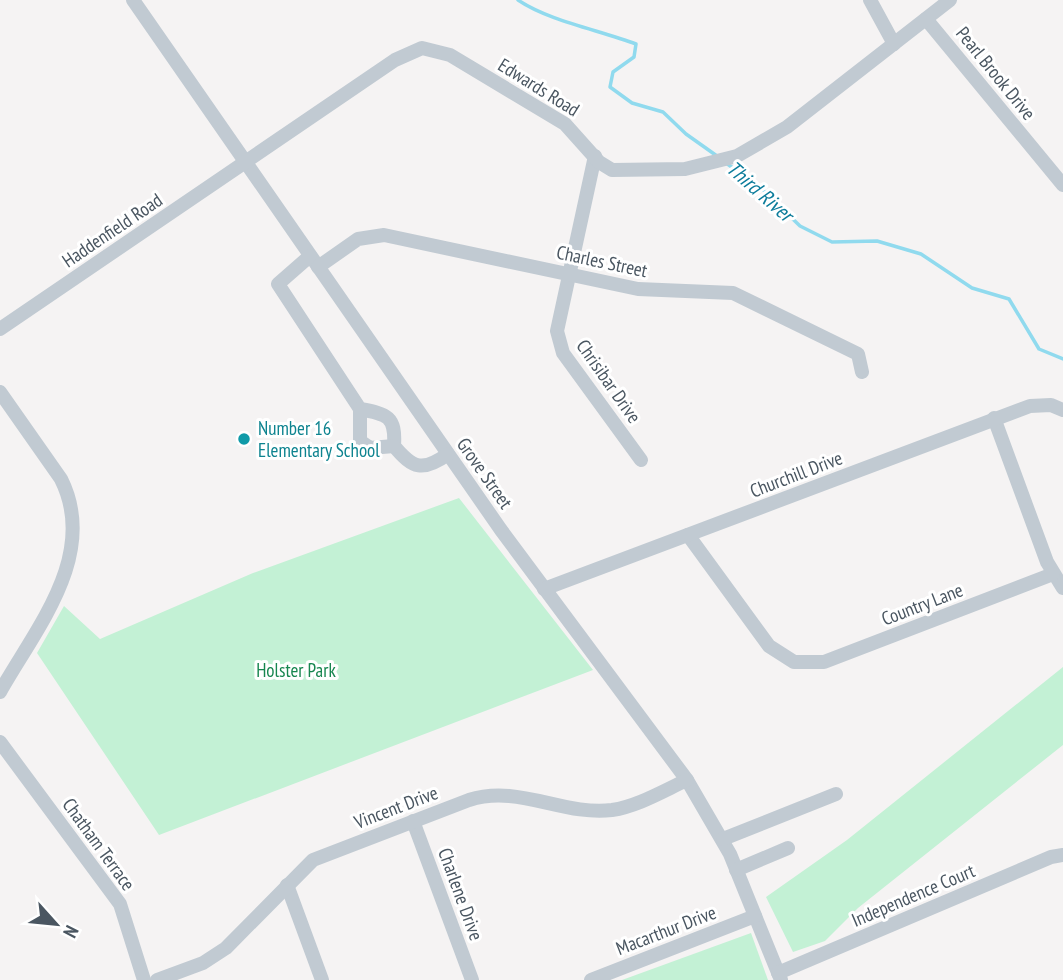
<svg xmlns="http://www.w3.org/2000/svg" width="1063" height="980" font-family="'PT Sans Narrow',sans-serif">
	<style>
		.green { fill: #c3f1d5 }
		.lines { fill: none; stroke-linecap: round; stroke-linejoin: round }
		.stream { stroke: #90daee; stroke-width: 3.5 }
		.minor { stroke: #c1cad2; stroke-width: 14 }
		.culture-dot { fill: #0f9aa8; stroke: #fff; stroke-width: 2.5 }
		.labels { text-anchor: middle; dominant-baseline: central; stroke-width: 6; stroke-linejoin: round; paint-order: stroke }
		.street-label { font-size: 19px; fill: #4a5661; stroke: #fff }
		.culture-label { font-size: 19px; fill: #0d838f; stroke: #fff; text-anchor: start }
		.park-label { font-size: 19px; fill: #17864f; stroke: #fff }
		.water-label { font-size: 21px; font-style: italic; fill: #0c7c9b; stroke: #fff }
	</style>
	<rect width="100%" height="100%" fill="#f5f3f3"/>
	<g class="green">
		<path d="M459 498 593 670 159 835 37 653 64 606 100 639 253 573Z"/>
		<path d="M1063 667V745L858 908 825 941 793 952 766 897 847 840Z"/>
		<path d="M751 933 768 980H622Z"/>
	</g>
	<g class="lines">
		<g class="stream">
			<path d="M518 0C549 21 599 30 636 44L634 57 613 72 610 87 632 103 663 112 686 134 717 156"/>
			<path d="M726 163 761 188 800 226 832 242 877 241 921 254 972 288 1009 299 1039 349 1063 359"/>
		</g>
		<g class="minor">
			<path d="M133 0 501 530 687 780 730 854 781 980"/>
			<path d="M870 0 894 44"/>
			<path d="M926 19 1063 185"/>
			<path d="M595 156 557 331 563 353 641 460"/>
			<path d="M310 256 278 284 360 409C387 414 396 416 394 446 413 469 423 472 448 454"/>
			<path d="M318 267 358 239 384 235 638 289 733 293 858 354 862 372"/>
			<path d="M0 329 395 60 422 48 450 55 565 124 599 162 612 170 685 169 737 156 787 127 950 0"/>
			<path d="M0 392 61 479C99 555 36 628 0 692"/>
			<path d="M360 409V441L370 448 394 446"/>
			<path d="M994 418 1047 562 1063 588"/>
			<path d="M688 535 769 646 794 662H824L1053 574"/>
			<path d="M544 589 1030 406 1051 405 1063 410"/>
			<path d="M0 742 120 904 144 980"/>
			<path d="M413 821 472 980"/>
			<path d="M723 839 836 794"/>
			<path d="M736 870 788 848"/>
			<path d="M287 885 322 980"/>
			<path d="M778 973 1051 857 1063 855"/>
			<path d="M157 980 203 963 226 948 313 860 469 800C518 784 563 816 612 810 638 806 663 791 687 780"/>
			<path d="M591 980 755 916"/>
		</g>
	</g>
	<circle class="culture-dot" cx="244" cy="439" r="7"/>
	<g class="labels">
		<g class="street-label">
			<text transform="translate(996 73) rotate(51)">Pearl Brook Drive</text>
			<text transform="translate(539 87) rotate(32)">Edwards Road</text>
			<text transform="translate(112 230) rotate(-34)">Haddenfield Road</text>
			<text transform="translate(602 261) rotate(12)">Charles Street</text>
			<text transform="translate(609 381) rotate(55)">Chrisibar Drive</text>
			<text transform="translate(485 473) rotate(55)">Grove Street</text>
			<text transform="translate(796 474) rotate(-21)">Churchill Drive</text>
			<text transform="translate(922 604) rotate(-21)">Country Lane</text>
			<text transform="translate(396 807) rotate(-21)">Vincent Drive</text>
			<text transform="translate(99 844) rotate(54)">Chatham Terrace</text>
			<text transform="translate(461 894) rotate(70)">Charlene Drive</text>
			<text transform="translate(913 895) rotate(-23)">Independence Court</text>
			<text transform="translate(666 930) rotate(-21)">Macarthur Drive</text>
		</g>
		<g class="culture-label">
			<text x="258" y="428">Number 16<tspan x="258" dy="22">Elementary School</tspan></text>
		</g>
		<g class="park-label">
			<text x="296" y="670">Holster Park</text>
		</g>
		<g class="water-label">
			<text transform="translate(760 191) rotate(41)">Third River</text>
		</g>
	</g>
	<g transform="translate(56 924) rotate(117)" stroke="#ffffff" stroke-width="5" paint-order="stroke">
	<path d="M0-5L12 26L0 18L-12 26Z" fill="#4a5661"/>
	<text y="-10" font-size="19" font-weight="bold" text-anchor="middle" fill="#4a5661">N</text>
	</g>
</svg>
